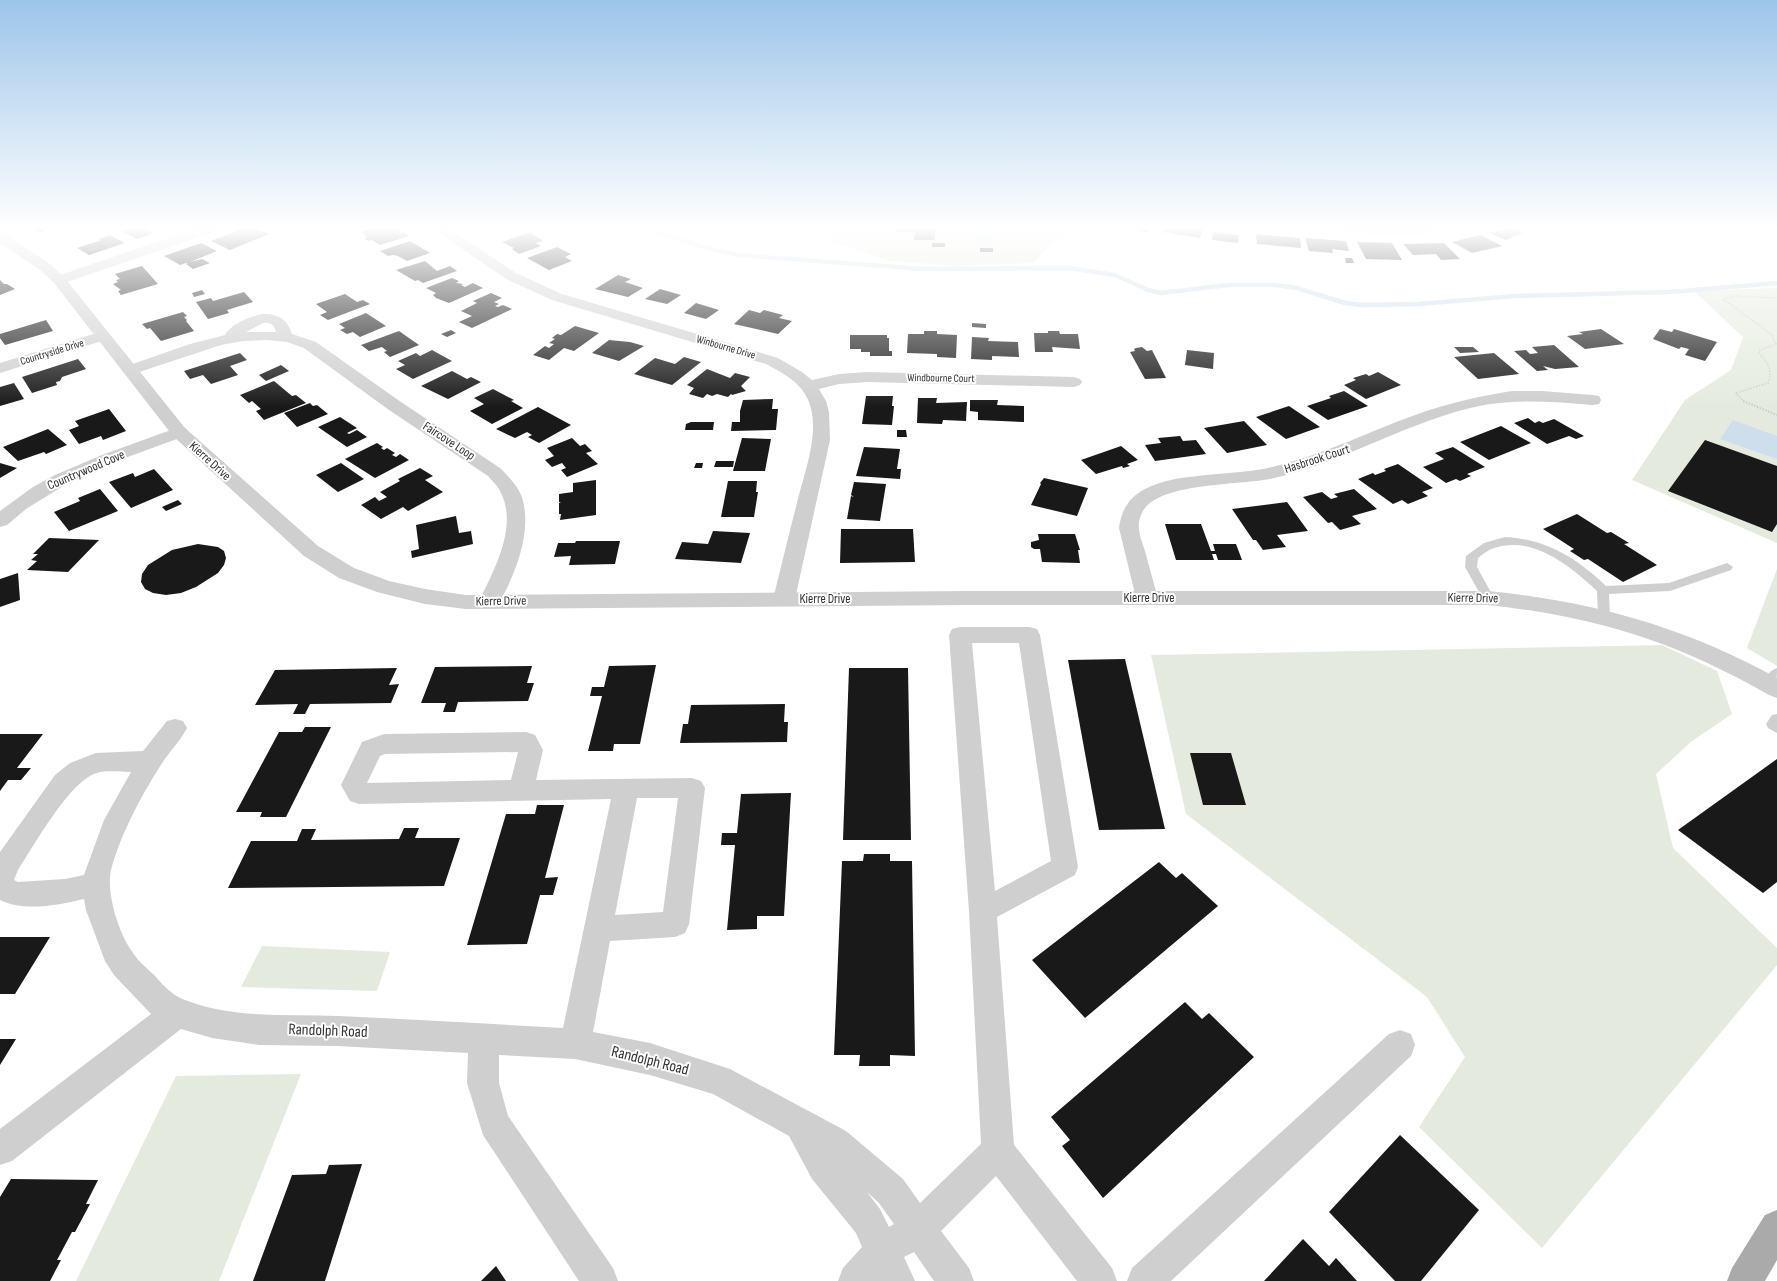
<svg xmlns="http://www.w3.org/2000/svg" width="1777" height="1281" font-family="'Sofia Sans Condensed',sans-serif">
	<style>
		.green { fill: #e4ebde }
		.water { fill: #cedeed }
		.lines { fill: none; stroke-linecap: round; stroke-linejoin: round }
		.stream { stroke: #cedeed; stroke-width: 4.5 }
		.building { fill: #191919 }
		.path-far1 { stroke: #ccc; stroke-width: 1.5; stroke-dasharray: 1.5 1.5; stroke-linecap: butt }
		.path { stroke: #ccc; stroke-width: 2; stroke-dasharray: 1.5 1.5; stroke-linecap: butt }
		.service { fill: #cfcfcf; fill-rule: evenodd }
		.minor { fill: #cfcfcf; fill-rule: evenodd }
		.tertiary { fill: #cfcfcf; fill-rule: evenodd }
		.primary { fill: #aaa; fill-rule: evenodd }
		.labels { text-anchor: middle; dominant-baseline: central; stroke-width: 4; stroke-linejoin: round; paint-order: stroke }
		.far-street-label { font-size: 11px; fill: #323232; stroke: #fff }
		.street-label { font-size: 13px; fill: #323232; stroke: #fff }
		.near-street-label { font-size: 16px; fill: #323232; stroke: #fff }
	</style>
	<rect width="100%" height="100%" fill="#fff"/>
	<g class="green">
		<path d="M831 228H1080L1083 229 1054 240 1034 263 955 266 890 261 829 241Z"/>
		<path d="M1777 288V543L1632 480 1685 400 1731 370 1743 337 1694 291Z"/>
		<path d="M1777 569V666L1747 648Z"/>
		<path d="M1662 645 1717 671 1732 714 1692 741 1656 774 1673 848 1777 948V965L1542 1248 1419 1127 1465 1057 1427 997 1186 814 1151 655Z"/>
		<path d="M262 946 390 952 377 991 241 987Z"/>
		<path d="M301 1074 219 1281H76L176 1076Z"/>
	</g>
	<g class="water">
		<path d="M946 228H995L997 243H975V234L946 235Z"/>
		<path d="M1733 420 1777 436V459L1720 439Z"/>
	</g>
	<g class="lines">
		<path class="stream" d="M635 228 659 233 710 249 740 255 923 269 1068 268 1115 275 1148 290 1161 293 1228 285H1274L1297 288 1345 303 1363 305 1419 304 1515 296 1669 292 1777 283"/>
	</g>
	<g class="building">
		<path d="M32 228H53L40 233Z"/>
		<path d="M121 228H150L147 229 154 233 137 239 118 229Z"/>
		<path d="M244 228H255L269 234 230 250 211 241Z"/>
		<path d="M375 228H397L409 236 380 245 372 240 368 241 365 239 367 237 361 232Z"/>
		<path d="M897 228H935V240H914L915 232H896Z"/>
		<path d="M1130 228H1154L1147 233Z"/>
		<path d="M1163 228H1195L1203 229 1200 238 1161 232Z"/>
		<path d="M1506 228H1513L1524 232 1506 240 1489 233Z"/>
		<path d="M530 232 543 241 536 243 541 246 519 254 512 249 514 248 502 242Z"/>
		<path d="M1213 232 1239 235 1238 243 1212 240Z"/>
		<path d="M1256 234 1300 238 1301 248 1257 244Z"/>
		<path d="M110 235 125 243 89 255 77 248 101 240 98 239Z"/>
		<path d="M1481 235 1502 246 1472 253 1452 242Z"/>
		<path d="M1305 238 1346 241 1349 251 1332 249 1333 253 1309 251Z"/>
		<path d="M410 241 430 253 407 261 398 256 393 255 388 256 380 251Z"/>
		<path d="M1357 242 1392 243 1402 260 1366 259Z"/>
		<path d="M201 243 217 251 190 262 202 259 210 263 193 269 186 264H188L186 263 180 265 164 256Z"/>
		<rect x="932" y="243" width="13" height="4"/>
		<path d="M1444 243 1460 259 1441 260 1436 254 1413 255 1403 244Z"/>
		<path d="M557 247 571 254 565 257 572 261 549 270 527 258Z"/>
		<rect x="980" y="248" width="13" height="4"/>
		<path d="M1345 258H1352L1354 263H1346Z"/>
		<path d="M425 261 437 271 450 266 457 271 423 283 418 280 415 281 396 270Z"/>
		<path d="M142 266 158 284 121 295 118 291 121 290 113 284 118 282 116 280 120 279 115 274Z"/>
		<path d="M618 275 631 279 625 282 643 288 628 297 595 289Z"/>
		<path d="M452 278 459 281 456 283 463 284 461 285 465 287 473 283 483 288 449 303 436 298 433 295 436 293 426 288Z"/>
		<path d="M0 280 4 284H7L15 289 0 295Z"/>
		<path d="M660 289 681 295 667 304 645 299Z"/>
		<path d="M202 290 205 294 194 297 192 293Z"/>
		<path d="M244 292 253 302 227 310 229 313 208 319 196 302 211 298 213 301Z"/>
		<path d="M491 293 502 298 494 302 499 304 495 306 498 307 503 305 512 309 472 328 459 322 472 316 461 311 477 303 473 301Z"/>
		<path d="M345 294 357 302 363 300 370 304 328 320 320 315 327 312 316 304Z"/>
		<path d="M696 303 719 310 706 319 684 313Z"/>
		<path d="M749 310 760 313 764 310 783 315 779 318 792 321 778 334 734 324Z"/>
		<path d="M183 312 187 316 184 317 187 320 186 321 194 331 161 341 150 328 147 329 142 324Z"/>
		<path d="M366 313 386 326 360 337 353 332 347 334 340 330 345 328 339 324Z"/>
		<path d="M46 320 53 331 5 345 0 338V334Z"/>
		<path d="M972 323 986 324V328L972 327Z"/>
		<path d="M575 326 599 333 574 351 564 348 549 360 533 355 545 346 549 348 554 344 549 343 555 339 552 338 557 334 561 335Z"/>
		<path d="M1601 329 1624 344 1585 349 1567 336 1583 334 1579 332Z"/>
		<path d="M1660 329 1672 332 1674 329 1717 342 1705 361 1685 355 1689 349 1681 347 1679 349 1653 339Z"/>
		<path d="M451 330 456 333 447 337 441 334Z"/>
		<path d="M399 331 419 345 390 357 384 352 387 351 382 347 369 351 361 345Z"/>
		<path d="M924 331H937V334L957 335 956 358 937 357V354L907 353 908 334H924Z"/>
		<path d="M1048 331H1059L1060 334H1078L1080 349 1052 347 1053 352H1035L1034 333H1048Z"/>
		<path d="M850 335H887V338H889V351H892V356H870V352H861V349H850Z"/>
		<path d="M972 337 989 338 988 341 1018 342 1019 357 992 356V360L971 359Z"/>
		<path d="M609 340 630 342 644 346 619 361 592 353Z"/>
		<path d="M1554 345 1579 367 1555 369 1543 366 1548 370 1537 371 1514 351 1526 350 1530 354 1538 353 1532 347Z"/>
		<path d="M1142 347 1147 351 1152 350 1166 378 1145 379 1130 352 1135 351 1134 349 1136 348Z"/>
		<path d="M1454 347H1473L1479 352 1460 353Z"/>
		<path d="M432 350 452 361 413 379 396 369 405 365 398 361 416 353 420 356Z"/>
		<path d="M1187 350 1214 353 1213 369 1185 365Z"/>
		<path d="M240 353 247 360 230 366 238 375 211 384 203 375 190 379 184 371Z"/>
		<path d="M1494 353 1519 374 1478 379 1454 357Z"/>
		<path d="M684 357 701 362 672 385 634 374 655 358 675 364Z"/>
		<path d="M78 359 86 369 62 377 60 381 56 382 57 385 32 393 22 377Z"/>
		<path d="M281 365 289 371 266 381 259 375Z"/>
		<path d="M707 369 730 378 735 373 750 377 741 386 746 391 732 395 731 394 728 397 717 394 712 396 707 394 703 398 689 394 694 388 687 385Z"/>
		<path d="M452 371 467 379 471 377 481 382 448 399 421 386Z"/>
		<path d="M1378 372 1401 385 1366 399 1344 385 1356 380 1353 378 1366 374 1369 376Z"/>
		<path d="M274 381 292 396 296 395 306 403 264 420 256 411 261 409 252 401 249 403 240 395Z"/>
		<path d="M14 383 24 399 0 406V387Z"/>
		<path d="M493 389 514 400 511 401 523 408 492 424 470 411 484 404 474 398Z"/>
		<path d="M1344 391 1368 406 1328 420 1307 406 1331 398 1329 396Z"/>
		<path d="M866 396H893L892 406H894L892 425 862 424Z"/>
		<path d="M918 398H937L936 403 967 402 966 421 943 420 942 424 917 423Z"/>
		<path d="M773 399 772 409H778L776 430 731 431 732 422H740V411L743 400Z"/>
		<path d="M970 400H998L997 405 1024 406V422L978 420V412L970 411Z"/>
		<path d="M310 403 313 406 317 405 328 414 297 427 284 413Z"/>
		<path d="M1289 406 1320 427 1286 439 1256 417Z"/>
		<path d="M538 407 571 425 539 443 528 437 532 435 527 432 515 438 496 429Z"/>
		<path d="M109 409 126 431 103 440 101 436 79 444 69 430 79 426 75 421Z"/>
		<path d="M340 417 357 428 347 433 349 434 357 430 367 437 347 447 318 427Z"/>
		<path d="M1528 418 1535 423 1539 421 1543 423 1554 419 1584 436 1576 439 1569 436 1547 444 1514 423Z"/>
		<path d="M1244 421 1267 445 1227 453 1204 428Z"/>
		<path d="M691 422H714L713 430H685L686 424Z"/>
		<path d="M1501 426 1531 443 1489 460 1460 442Z"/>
		<path d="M48 429 67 445 46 454 44 452 18 461 3 447Z"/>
		<path d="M897 430H906L907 437H897Z"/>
		<path d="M1180 436 1183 441 1196 440 1206 454 1155 461 1145 445 1161 443 1158 438Z"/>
		<path d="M572 438 580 446 585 444 592 451 586 453 598 464 567 477 561 470 566 468 562 463 552 467 545 460 554 456 547 448Z"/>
		<path d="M742 438 771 439 765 471H733Z"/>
		<path d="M1705 440 1777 466V524L1772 532 1668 491Z"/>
		<path d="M377 443 383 447 381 448 384 450 387 448 395 453 392 455 396 457 400 454 409 460 375 478 345 459Z"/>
		<path d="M1121 446 1138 460 1127 464 1130 466 1123 468 1122 466 1096 474 1081 460Z"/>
		<path d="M864 447 900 449 897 469H901L900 479 856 476Z"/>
		<path d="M1453 447 1485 467 1467 474 1471 476 1460 481 1456 479 1446 483 1423 467 1444 459 1435 453Z"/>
		<path d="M716 461H734L733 467H714Z"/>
		<path d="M0 463 17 468 0 478Z"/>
		<path d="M341 463 364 479 338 492 316 475Z"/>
		<path d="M696 463H703L702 468H694Z"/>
		<path d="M1398 464 1433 488 1422 492 1428 496 1408 504 1402 500 1393 504 1358 479 1373 473 1375 475 1386 471 1384 469Z"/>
		<path d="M420 468 433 476 425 480 443 492 408 511 403 507 381 519 361 505 375 497 379 501 387 497 380 492 400 481 398 479Z"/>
		<path d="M154 469 173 490 131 508 109 482 133 473 135 477Z"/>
		<path d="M1044 478 1088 488 1077 516 1031 505 1041 484 1040 483Z"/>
		<path d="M596 480V515L560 520 561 514H559V503H561L559 502V494L573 492V483Z"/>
		<path d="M728 481H757L756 492H758L754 517H721Z"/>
		<path d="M854 482 886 484 880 521 847 519 851 496 854 497 851 495Z"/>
		<path d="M100 489 118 511 69 531 54 512 80 501 78 498Z"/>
		<path d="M1354 489 1377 509 1352 516 1361 524 1340 530 1332 522 1328 523 1303 497 1322 492 1331 499 1338 497 1334 494Z"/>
		<path d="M178 500 182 504 166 511 162 507Z"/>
		<path d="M1287 502 1308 531 1277 535 1286 547 1263 550 1256 540H1253L1232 509Z"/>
		<path d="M1577 514 1607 533 1611 532 1629 543 1624 544 1657 565 1623 582 1588 559 1584 560 1570 551 1574 549 1543 529Z"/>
		<path d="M456 516 459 533 471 531 473 544 412 558 411 551 419 549 416 525Z"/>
		<path d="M1165 524H1201L1211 551H1215L1213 544H1236L1242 560H1218L1216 554H1212L1214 560H1176Z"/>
		<path d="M841 529H913L915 562 840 563Z"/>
		<path d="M713 531 750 533 741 563 675 559 682 542 708 544Z"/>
		<path d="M1038 534H1075L1080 550H1078L1080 563 1042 562 1040 549H1034L1031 547V542L1039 540Z"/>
		<path d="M49 538 99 540 68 572 27 570 37 561 31 560 38 554H33Z"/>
		<path d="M576 541H620L615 564 569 565 571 556 554 557 558 543H575Z"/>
		<path d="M198 544 218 547 224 551 226 558 224 565 218 573 196 587 181 593 166 595 153 593 145 589 141 582 142 574 148 565 172 550Z"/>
		<path d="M18 573 20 600 0 607V579Z"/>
		<path d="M1125 659 1165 829 1099 830 1068 660Z"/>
		<path d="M656 665 640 744H614L613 751H588L602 696H590L592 687H604L609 666Z"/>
		<path d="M532 666 527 683H534L528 701 458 702 455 712H443L446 703H421L435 667Z"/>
		<path d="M397 668 389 685 399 684 391 703 310 704 305 714H293L298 704 255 705 275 670Z"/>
		<path d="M849 668H908L911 840H843Z"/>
		<path d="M785 704 784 722H788L787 742 680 743 683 724H688L691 705Z"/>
		<path d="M305 727H331L286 817H260L262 812H236L279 732H302Z"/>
		<path d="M0 734H43L17 768H31L21 780H8L0 791Z"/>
		<path d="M1190 753H1231L1246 805H1203Z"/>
		<path d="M1777 759V882L1763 893 1678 830Z"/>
		<path d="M791 793 784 916H757V929L727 930 735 845H721L722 833H737L741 794Z"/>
		<path d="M537 805H564L545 878 558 877 553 895H540L527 944 467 945 506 814H535Z"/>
		<path d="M404 828H419L415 838H460L444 886 228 888 251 841H297L302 829H316L311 840 399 839Z"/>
		<path d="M864 854H890V861H912L915 1056 890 1055V1066H859L860 1055H834L842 861H863Z"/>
		<path d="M1159 862 1176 878 1182 873 1218 906 1085 1018 1032 960Z"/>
		<path d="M0 937H50L15 994H0Z"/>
		<path d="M1185 1002 1202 1019 1209 1013 1254 1057 1103 1198 1062 1146 1070 1140 1051 1117Z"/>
		<path d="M0 1039H16L0 1065Z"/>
		<path d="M1400 1135 1479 1210 1421 1281H1395L1329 1212Z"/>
		<path d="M362 1164 325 1281H253L292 1175 326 1174 329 1165Z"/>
		<path d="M11 1179 98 1180 86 1204H90L75 1232H72L57 1260H61L50 1281H0V1197Z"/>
		<path d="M1303 1239 1329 1266 1336 1258 1357 1281H1264Z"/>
		<path d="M496 1266 506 1281H481Z"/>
	</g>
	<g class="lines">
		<path class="path-far1" d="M1744 402 1736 393 1768 383C1773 370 1768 363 1759 353L1760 350 1776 344 1771 334 1723 299 1735 296 1777 298"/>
		<path class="path" d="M1743 401 1777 415"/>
		<g class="service">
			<path d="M1505 537C1546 539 1577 558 1606 586L1669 583 1727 563 1733 567 1731 570 1670 591 1609 594 1610 616 1608 619H1600L1598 616 1597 591C1571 566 1532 535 1494 548 1488 550 1483 554 1478 558L1477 567 1494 598 1492 601H1484L1465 567 1466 556 1484 543Z"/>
			<path d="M1777 668C1777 678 1777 692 1763 688L1761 684C1765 678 1770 670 1777 668Z"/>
			<path d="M1777 714V733L1768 728 1766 724 1772 715Z"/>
		</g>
		<g class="minor">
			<path d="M198 228H218L216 231 64 283H54L52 280 54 277Z"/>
			<path d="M432 228H448L516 273 562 294 778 358 802 372 812 380 839 374 868 372 1074 377 1080 379 1082 382 1080 385 1074 387 868 382 839 384 819 389 826 401 829 412 830 440 795 599 791 604 784 606 777 604 773 599C781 568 788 537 796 507 803 476 821 433 809 402 802 383 783 373 766 364L552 300 506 279Z"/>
			<path d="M1334 228H1440C1432 239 1356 233 1341 232Z"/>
			<path d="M262 314C278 313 287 319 292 334L316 342 401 402 500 468C508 476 517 485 521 495 534 528 515 577 497 606L490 608 483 606 479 601C494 570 518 527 501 493 498 486 492 481 488 476L389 410 304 348 287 342 267 340 243 341 221 345 130 375 124 373 122 370 124 367 190 344 225 335C231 324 249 317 262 314ZM263 323C270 322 274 324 276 332H246Z"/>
			<path d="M103 331 108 333 111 336 108 339 0 373V363Z"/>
			<path d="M1512 391H1542L1593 395 1599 396 1601 400 1599 404 1593 405C1556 402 1521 399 1484 405 1411 419 1344 463 1270 479 1238 485 1165 483 1145 508 1141 513 1138 521 1139 528 1139 534 1142 542 1144 548 1149 565 1153 581 1158 598L1154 603 1147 605 1140 603 1136 598 1119 528C1121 511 1129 497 1145 489 1179 471 1237 477 1276 466 1325 454 1370 431 1418 414 1449 403 1480 396 1512 391Z"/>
			<path d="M179 427 185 428 188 432 185 436 114 462 68 483 26 509 7 525 0 527V511L33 487 55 475 102 455Z"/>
			<path d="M960 627H1029L1037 629 1040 635 1078 867 1075 875 997 917 1014 1145 1112 1268 1117 1281H1077L996 1176 941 1231 969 1268 974 1281H934L914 1252 904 1257 915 1281H838L843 1268 862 1247 856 1233 812 1179 789 1136 713 1094 650 1075 575 1059 499 1055V1083L508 1116 613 1268 618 1281H579L483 1135 467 1083 468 1053 337 1046 260 1045 212 1038 181 1029 12 1161 0 1165V1129L151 1014 114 975 105 961 86 910 84 899C59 905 24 912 0 900V852L55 775 70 763 96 753 143 751 167 721 175 719 183 721 187 728C179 743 167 754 159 768 140 798 120 836 111 870 106 894 119 934 133 953 139 962 148 969 155 976 164 986 173 996 185 1000 233 1019 287 1014 338 1016 413 1019 488 1024 563 1028L611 799 359 804 350 801 341 785 362 742 384 734 526 732 535 735 543 750 536 780 692 778 701 781 705 788 689 924 685 933 675 937 610 941 593 1032 650 1043 730 1069 846 1131 903 1179 920 1203 981 1144 969 911 949 635 952 629ZM972 643H1019L1051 861 995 891ZM518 752 511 780 367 783 380 756 385 754ZM131 772 104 820 84 875 65 879 18 882 14 880 18 870C34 846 70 780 97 773 107 770 121 772 131 772ZM637 798H678L663 912 615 915ZM867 1192 879 1203 894 1224 889 1227 880 1209Z"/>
			<path d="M1400 1030 1411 1034 1415 1045 1411 1056 1171 1281H1127L1132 1268 1389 1034Z"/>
		</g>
		<path class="tertiary" d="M0 233 5 234 50 264 64 277 185 428 318 546 354 568 389 581 425 589 466 595 968 591H1488C1592 601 1685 627 1777 678V698L1769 695C1674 641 1596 617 1488 605H968L466 609 425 604 377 592 339 578 304 556 173 436 54 283 40 270 0 243Z"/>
		<path class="primary" d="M1777 1210V1260L1765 1281H1727L1732 1268 1765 1215Z"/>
	</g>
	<linearGradient id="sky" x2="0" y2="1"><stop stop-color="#9dc5ea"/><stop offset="0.56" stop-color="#fff"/><stop offset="1" stop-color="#fff" stop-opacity="0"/></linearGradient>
	<rect width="1777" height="407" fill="url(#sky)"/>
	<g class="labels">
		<g class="far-street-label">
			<text transform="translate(726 347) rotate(16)">Winbourne Drive</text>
			<text transform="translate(52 352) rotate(-17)">Countryside Drive</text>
			<text transform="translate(941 378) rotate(1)">Windbourne Court</text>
		</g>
		<g class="street-label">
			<text transform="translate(449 441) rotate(33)">Faircove Loop</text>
			<text transform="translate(1317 459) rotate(-18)">Hasbrook Court</text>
			<text transform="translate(210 461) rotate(42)">Kierre Drive</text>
			<text transform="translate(86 470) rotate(-23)">Countrywood Cove</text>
			<text x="1149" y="598">Kierre Drive</text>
			<text transform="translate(1473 598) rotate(1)">Kierre Drive</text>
			<text x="825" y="599">Kierre Drive</text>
			<text transform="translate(501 601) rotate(-1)">Kierre Drive</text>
		</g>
		<g class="near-street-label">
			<text transform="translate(328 1031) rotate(2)">Randolph Road</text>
			<text transform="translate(650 1061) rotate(14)">Randolph Road</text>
		</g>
	</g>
</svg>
